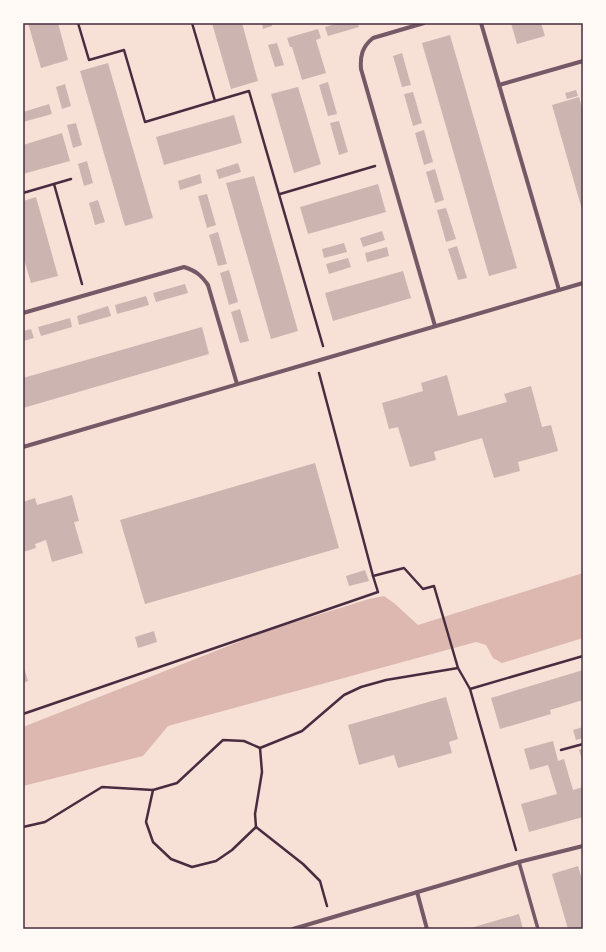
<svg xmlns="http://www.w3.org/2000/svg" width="606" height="952" font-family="'Nunito Sans',sans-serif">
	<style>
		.water { fill: #dcb8b0 }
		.building { fill: #ccb4b1 }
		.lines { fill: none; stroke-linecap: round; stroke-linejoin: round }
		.path { stroke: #4a2c40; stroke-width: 2.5 }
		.pedestrian { stroke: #755966; stroke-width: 3.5 }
		.minor { stroke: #755966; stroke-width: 4 }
		.neatline { fill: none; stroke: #4a2c40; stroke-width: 1.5 }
	</style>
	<rect width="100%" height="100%" fill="#f7e1d7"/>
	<path class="water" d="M583 573V638L502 663 493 658 486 645 476 642 168 726 143 756 23 786V727L266 631 369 599 384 596 394 603 418 625Z"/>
	<g class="building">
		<path d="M28 23H58L68 60 41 68Z"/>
		<path d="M212 23H242L258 81 231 89Z"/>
		<path d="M262 23H272V26L263 29Z"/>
		<path d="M339 23H358L359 27 328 36 325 27Z"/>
		<path d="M511 23H541L545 36 517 44Z"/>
		<path d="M318 29 321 38 316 40 326 73 302 80 292 47H290L287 38Z"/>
		<path d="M450 35 517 268 489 276 422 43Z"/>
		<path d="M277 43 284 65 275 67 268 45Z"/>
		<path d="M402 53 411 85 402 87 393 56Z"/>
		<path d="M108 63 153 218 125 226 80 71Z"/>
		<path d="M328 82 337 114 328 116 319 85Z"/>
		<path d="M65 84 71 106 62 109 56 87Z"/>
		<path d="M298 87 321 164 294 173 271 94Z"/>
		<path d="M576 90 578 96 567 99 565 93Z"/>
		<path d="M413 92 422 123 413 126 404 94Z"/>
		<path d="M579 97 583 111V213L552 105Z"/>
		<path d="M49 104 52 114 23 122V112Z"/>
		<path d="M234 115 242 143 164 165 156 137Z"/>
		<path d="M339 121 348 152 339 155 330 123Z"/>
		<path d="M76 123 82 145 73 148 67 125Z"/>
		<path d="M424 130 433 162 424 165 415 133Z"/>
		<path d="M62 133 70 161 23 174V145Z"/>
		<path d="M87 161 93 183 84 186 78 164Z"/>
		<path d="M238 163 241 172 219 179 216 170Z"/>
		<path d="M435 169 444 200 435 203 426 172Z"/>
		<path d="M200 174 202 183 180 190 178 181Z"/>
		<path d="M254 176 298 331 271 339 226 183Z"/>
		<path d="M378 184 386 212 308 234 300 207Z"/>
		<path d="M207 194 216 225 207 228 198 196Z"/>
		<path d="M36 197 58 276 31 283 23 256V201Z"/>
		<path d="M98 200 105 222 95 225 89 203Z"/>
		<path d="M446 208 456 239 446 242 437 210Z"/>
		<path d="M382 231 385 240 363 247 360 238Z"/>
		<path d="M218 232 227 264 218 266 209 235Z"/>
		<path d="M344 243 347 252 324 258 322 249Z"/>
		<path d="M457 246 467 278 458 280 448 249Z"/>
		<path d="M387 247 389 256 367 262 365 253Z"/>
		<path d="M348 258 351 267 329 274 326 264Z"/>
		<path d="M229 270 238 302 229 305 220 273Z"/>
		<path d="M403 271 411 298 333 321 325 293Z"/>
		<path d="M185 284 188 293 156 302 153 293Z"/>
		<path d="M146 296 149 305 117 314 115 305Z"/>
		<path d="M108 306 111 316 79 325 77 316Z"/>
		<path d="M240 309 249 341 240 343 231 312Z"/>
		<path d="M70 318 72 327 41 336 38 327Z"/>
		<path d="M202 327 209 354 23 408V378Z"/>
		<path d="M31 329 34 338 23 341V331Z"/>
		<path d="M447 375 458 416 507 402 504 394 531 386 542 427 551 425 558 451 518 462 520 471 494 478 482 438 434 452 436 460 410 467 398 427 389 429 382 403 423 391 421 383Z"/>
		<path d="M315 463 339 548 145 604 120 520Z"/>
		<path d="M72 495 79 521 74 522 83 553 52 562 46 540 35 544 36 548 23 552V502L35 498 37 505Z"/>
		<path d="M365 570 369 581 349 586 346 576Z"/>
		<path d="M154 631 157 642 138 648 135 637Z"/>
		<path d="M23 665 28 681 23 683Z"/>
		<path d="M583 670V700L550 710 551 714 500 729 491 698Z"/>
		<path d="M446 697 458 739 449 742 452 753 398 768 394 755 359 765 348 725Z"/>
		<path d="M583 727V738L576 740 573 730Z"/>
		<path d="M553 741 558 761 564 759 573 790 583 787V817L529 832 521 804 557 794 548 765 530 770 524 749Z"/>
		<path d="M583 748V760H582L579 750Z"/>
		<path d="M578 866 583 882V929H568L552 874Z"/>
		<path d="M519 914 523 929H467Z"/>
	</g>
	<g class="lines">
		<g class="path">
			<path d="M78 23 89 60 124 50 145 122 215 101 192 23"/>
			<path d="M215 101 249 91 323 346"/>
			<path d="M54 184 82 284"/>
			<path d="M23 193 71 179"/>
			<path d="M280 194 375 166"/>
			<path d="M319 373 373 576 404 568 423 589 434 586 458 668 470 689 516 850"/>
			<path d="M470 689 583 656"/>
			<path d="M23 714 378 592 373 576"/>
			<path d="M561 750 583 744"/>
			<path d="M23 827 45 822 102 787 153 790"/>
			<path d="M256 827 255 814 262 772 260 748"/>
			<path d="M327 906 320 881 303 864 256 827 232 850 216 861 192 867 171 859 153 842 146 822 153 790 177 783 223 740 244 741 260 748 302 731 344 695 361 687 386 680 458 668"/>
		</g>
		<path class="pedestrian" d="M519 862 538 929"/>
		<g class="minor">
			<path d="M424 23 373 38C362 47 360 56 361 69L435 326"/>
			<path d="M481 23 559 290"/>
			<path d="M499 85 583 61"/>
			<path d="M23 313 184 267C196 271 201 275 208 285L237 384"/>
			<path d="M23 447 583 283"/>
			<path d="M417 892 427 929"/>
			<path d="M293 929 519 862 583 846"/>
		</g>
	</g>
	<rect width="606" height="952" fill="none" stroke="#fffaf5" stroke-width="48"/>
	<rect x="24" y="24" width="558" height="904" class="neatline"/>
</svg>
